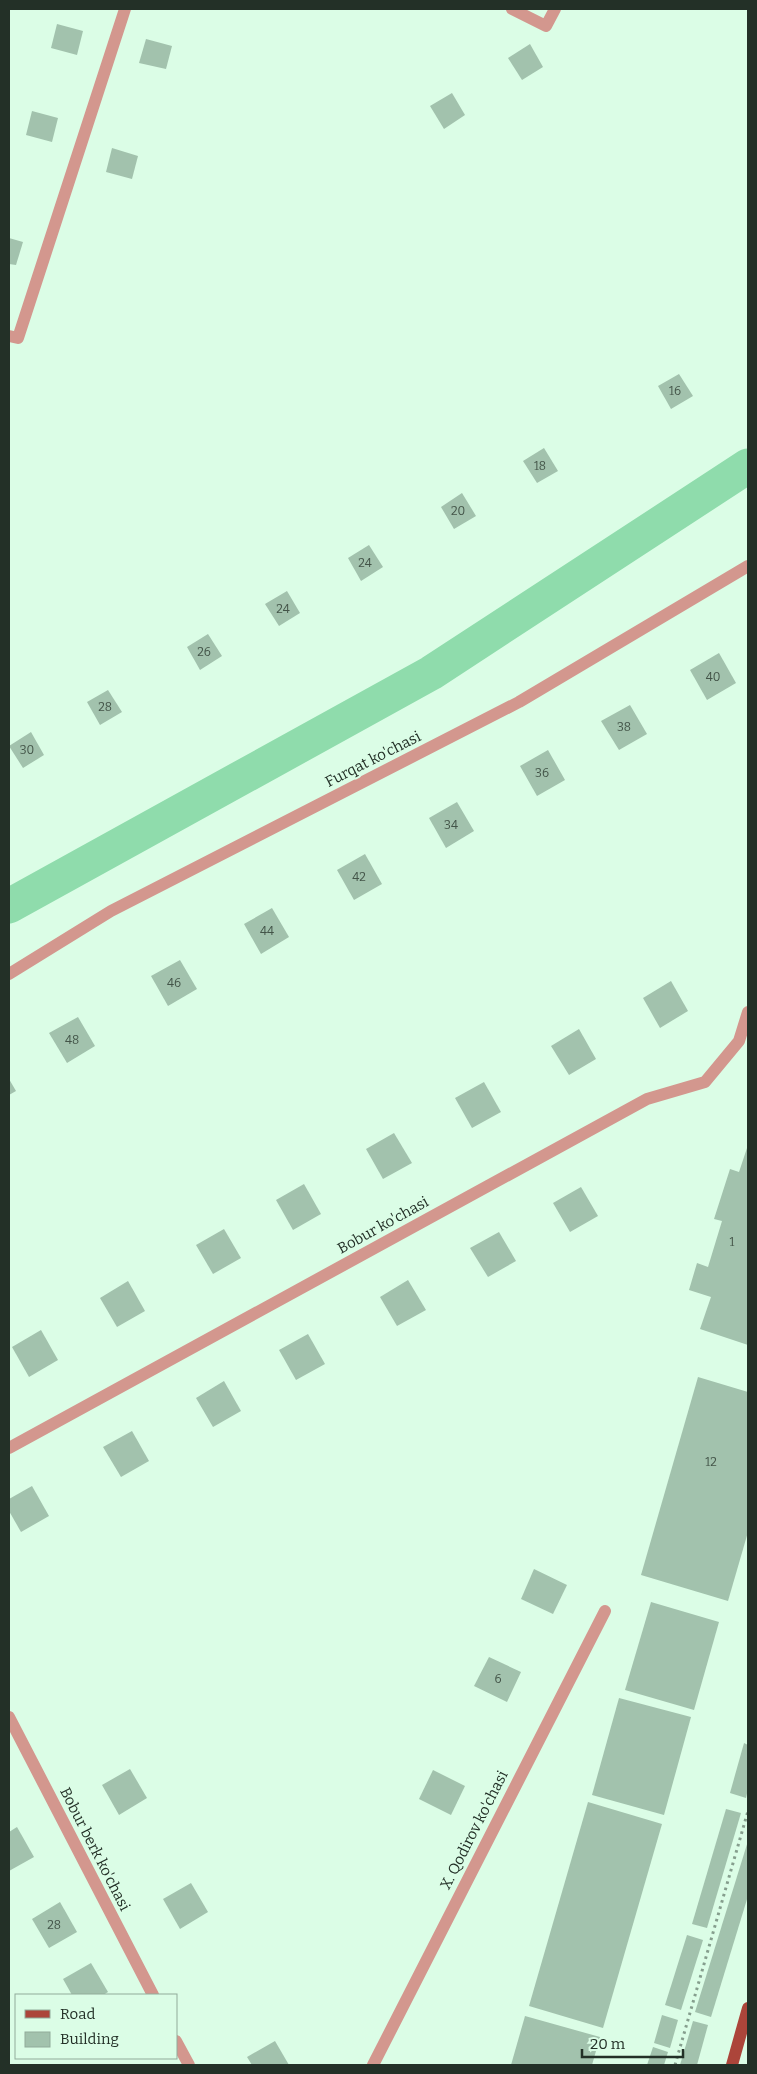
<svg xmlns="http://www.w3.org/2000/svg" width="757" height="2074" font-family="Bitter,serif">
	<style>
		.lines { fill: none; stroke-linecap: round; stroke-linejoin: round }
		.canal { stroke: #8fdcac; stroke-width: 35 }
		.building { fill: #a2c2ad }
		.path { stroke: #859e8d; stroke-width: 3; stroke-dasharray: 2.5 4; stroke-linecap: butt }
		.minor { stroke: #d3978e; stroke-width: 12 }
		.primary { stroke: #ac453a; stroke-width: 12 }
		.labels { text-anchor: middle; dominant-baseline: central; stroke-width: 4; stroke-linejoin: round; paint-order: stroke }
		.number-label { font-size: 12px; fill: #435448 }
		.street-label { font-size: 15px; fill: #233027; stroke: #dbfde6 }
	</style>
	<rect width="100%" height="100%" fill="#dbfde6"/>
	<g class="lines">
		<path class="canal" d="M9 906 431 673 748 466"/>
	</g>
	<g class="building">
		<path d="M57 24 83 31 77 55 51 48Z"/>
		<path d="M146 39 172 46 166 69 139 63Z"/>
		<path d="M530 44 543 67 522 80 508 58Z"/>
		<path d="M452 93 465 115 444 129 430 106Z"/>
		<path d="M32 111 58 118 52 142 26 135Z"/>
		<path d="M112 148 138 156 132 179 106 172Z"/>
		<path d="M9 238 23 242 16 265 9 264Z"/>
		<path d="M679 374 693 396 671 409 658 386Z"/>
		<path d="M544 448 558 471 537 483 523 461Z"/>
		<path d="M462 493 476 516 454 529 441 507Z"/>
		<path d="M369 545 383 567 361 581 348 558Z"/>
		<path d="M287 591 300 613 279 626 265 604Z"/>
		<path d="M208 634 222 656 200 670 187 647Z"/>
		<path d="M719 653 736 683 707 700 690 670Z"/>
		<path d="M108 690 122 712 100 725 87 702Z"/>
		<path d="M630 705 647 734 619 750 601 721Z"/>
		<path d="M31 732 44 755 23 768 9 746Z"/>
		<path d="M548 750 565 780 537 796 520 766Z"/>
		<path d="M457 802 474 831 446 848 429 818Z"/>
		<path d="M365 854 382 884 354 900 337 870Z"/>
		<path d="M272 908 289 937 261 954 244 924Z"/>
		<path d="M180 960 197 989 168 1006 151 976Z"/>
		<path d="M671 981 688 1011 660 1028 643 998Z"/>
		<path d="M78 1017 95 1046 67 1063 49 1033Z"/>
		<path d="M579 1029 596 1059 569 1075 551 1046Z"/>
		<path d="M9 1079 16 1091 9 1095Z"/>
		<path d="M484 1082 501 1112 472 1128 455 1098Z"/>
		<path d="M394 1133 412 1163 383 1179 366 1149Z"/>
		<path d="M748 1145V1345L700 1329 711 1297 689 1290 697 1263 708 1267 722 1221 714 1219 730 1169 739 1172Z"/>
		<path d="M304 1184 321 1214 293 1230 276 1200Z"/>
		<path d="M581 1187 598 1216 570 1232 553 1203Z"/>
		<path d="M224 1229 241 1258 213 1274 196 1245Z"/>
		<path d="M499 1232 516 1261 488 1277 470 1248Z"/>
		<path d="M408 1280 426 1310 397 1326 380 1297Z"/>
		<path d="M128 1281 145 1311 117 1327 100 1298Z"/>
		<path d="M41 1330 58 1360 29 1377 12 1347Z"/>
		<path d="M308 1334 325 1364 296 1380 279 1350Z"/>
		<path d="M698 1377 748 1392V1532L728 1601 641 1575Z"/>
		<path d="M224 1381 241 1411 213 1427 196 1398Z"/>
		<path d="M132 1431 149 1461 121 1477 103 1447Z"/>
		<path d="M32 1486 49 1516 21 1532 9 1511V1499Z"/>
		<path d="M534 1569 567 1585 553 1614 521 1599Z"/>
		<path d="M651 1602 719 1622 694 1710 625 1690Z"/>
		<path d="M489 1657 521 1672 507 1702 474 1686Z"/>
		<path d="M619 1698 691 1717 664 1815 592 1795Z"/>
		<path d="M744 1743 748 1745V1789L746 1798 730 1793Z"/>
		<path d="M130 1769 147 1798 119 1815 102 1785Z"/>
		<path d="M433 1770 465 1786 451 1815 419 1799Z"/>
		<path d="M588 1802 662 1824 603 2028 529 2006Z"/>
		<path d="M726 1809 741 1813 707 1928 692 1924Z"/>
		<path d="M17 1827 34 1857 9 1871V1832Z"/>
		<path d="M748 1841V1896L711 2017 695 2012Z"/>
		<path d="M191 1883 208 1912 180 1929 163 1899Z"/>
		<path d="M60 1902 77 1932 49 1948 32 1919Z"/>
		<path d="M687 1935 703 1940 681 2010 665 2005Z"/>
		<path d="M91 1963 108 1992 103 1995H72L63 1979Z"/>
		<path d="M662 2015 678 2020 670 2048 654 2043Z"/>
		<path d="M525 2016 600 2037 592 2065H511Z"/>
		<path d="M693 2021 708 2025 697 2065H680Z"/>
		<path d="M275 2041 289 2065H252L247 2057Z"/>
		<path d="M653 2047 668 2052 664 2065H647Z"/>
	</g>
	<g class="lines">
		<path class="path" d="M675 2065 748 1811"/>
		<g class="minor">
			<path d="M512 9 546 26 555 9"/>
			<path d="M9 336 18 338 125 9"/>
			<path d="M9 974 111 911 519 702 748 566"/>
			<path d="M9 1448 647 1099 705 1082 739 1041 748 1012"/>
			<path d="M9 1717 153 1995"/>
			<path d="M176 2041 189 2065"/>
			<path d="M373 2065 605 1611"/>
		</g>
		<path class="primary" d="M732 2065 748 2008"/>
	</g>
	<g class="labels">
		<g class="number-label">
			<text x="675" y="391">16</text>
			<text x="540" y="466">18</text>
			<text x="458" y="511">20</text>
			<text x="365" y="563">24</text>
			<text x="283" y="609">24</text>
			<text x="204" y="652">26</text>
			<text x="713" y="677">40</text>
			<text x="105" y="707">28</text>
			<text x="624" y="727">38</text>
			<text x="27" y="750">30</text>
			<text x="542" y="773">36</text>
			<text x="451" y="825">34</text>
			<text x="359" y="877">42</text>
			<text x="267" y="931">44</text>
			<text x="174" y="983">46</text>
			<text x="72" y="1040">48</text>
			<text x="732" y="1242">1</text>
			<text x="711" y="1462">12</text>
			<text x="498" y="1679">6</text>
			<text x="54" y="1925">28</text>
		</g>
		<g class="street-label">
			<text transform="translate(373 759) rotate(-27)">Furqat ko'chasi</text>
			<text transform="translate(383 1225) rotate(-29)">Bobur ko'chasi</text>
			<text transform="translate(474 1830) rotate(-63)">X. Qodirov ko'chasi</text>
			<text transform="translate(95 1849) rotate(63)">Bobur berk ko'chasi</text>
		</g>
	</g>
	<rect width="757" height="2074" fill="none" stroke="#233027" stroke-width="20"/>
	<rect x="15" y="1994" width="162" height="65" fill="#dbfde6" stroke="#91ab9a"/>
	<rect x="25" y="2010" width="25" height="8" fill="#ac453a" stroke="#91ab9a"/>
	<text x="60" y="2019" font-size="15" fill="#233027">Road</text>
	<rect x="25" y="2032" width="25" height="15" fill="#a2c2ad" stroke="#91ab9a"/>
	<text x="60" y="2044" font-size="15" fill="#233027">Building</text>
	<path d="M582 2049v8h101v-8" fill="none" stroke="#233027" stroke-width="2.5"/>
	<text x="590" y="2049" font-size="15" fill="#233027" stroke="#dbfde6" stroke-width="4" paint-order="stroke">20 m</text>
</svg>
